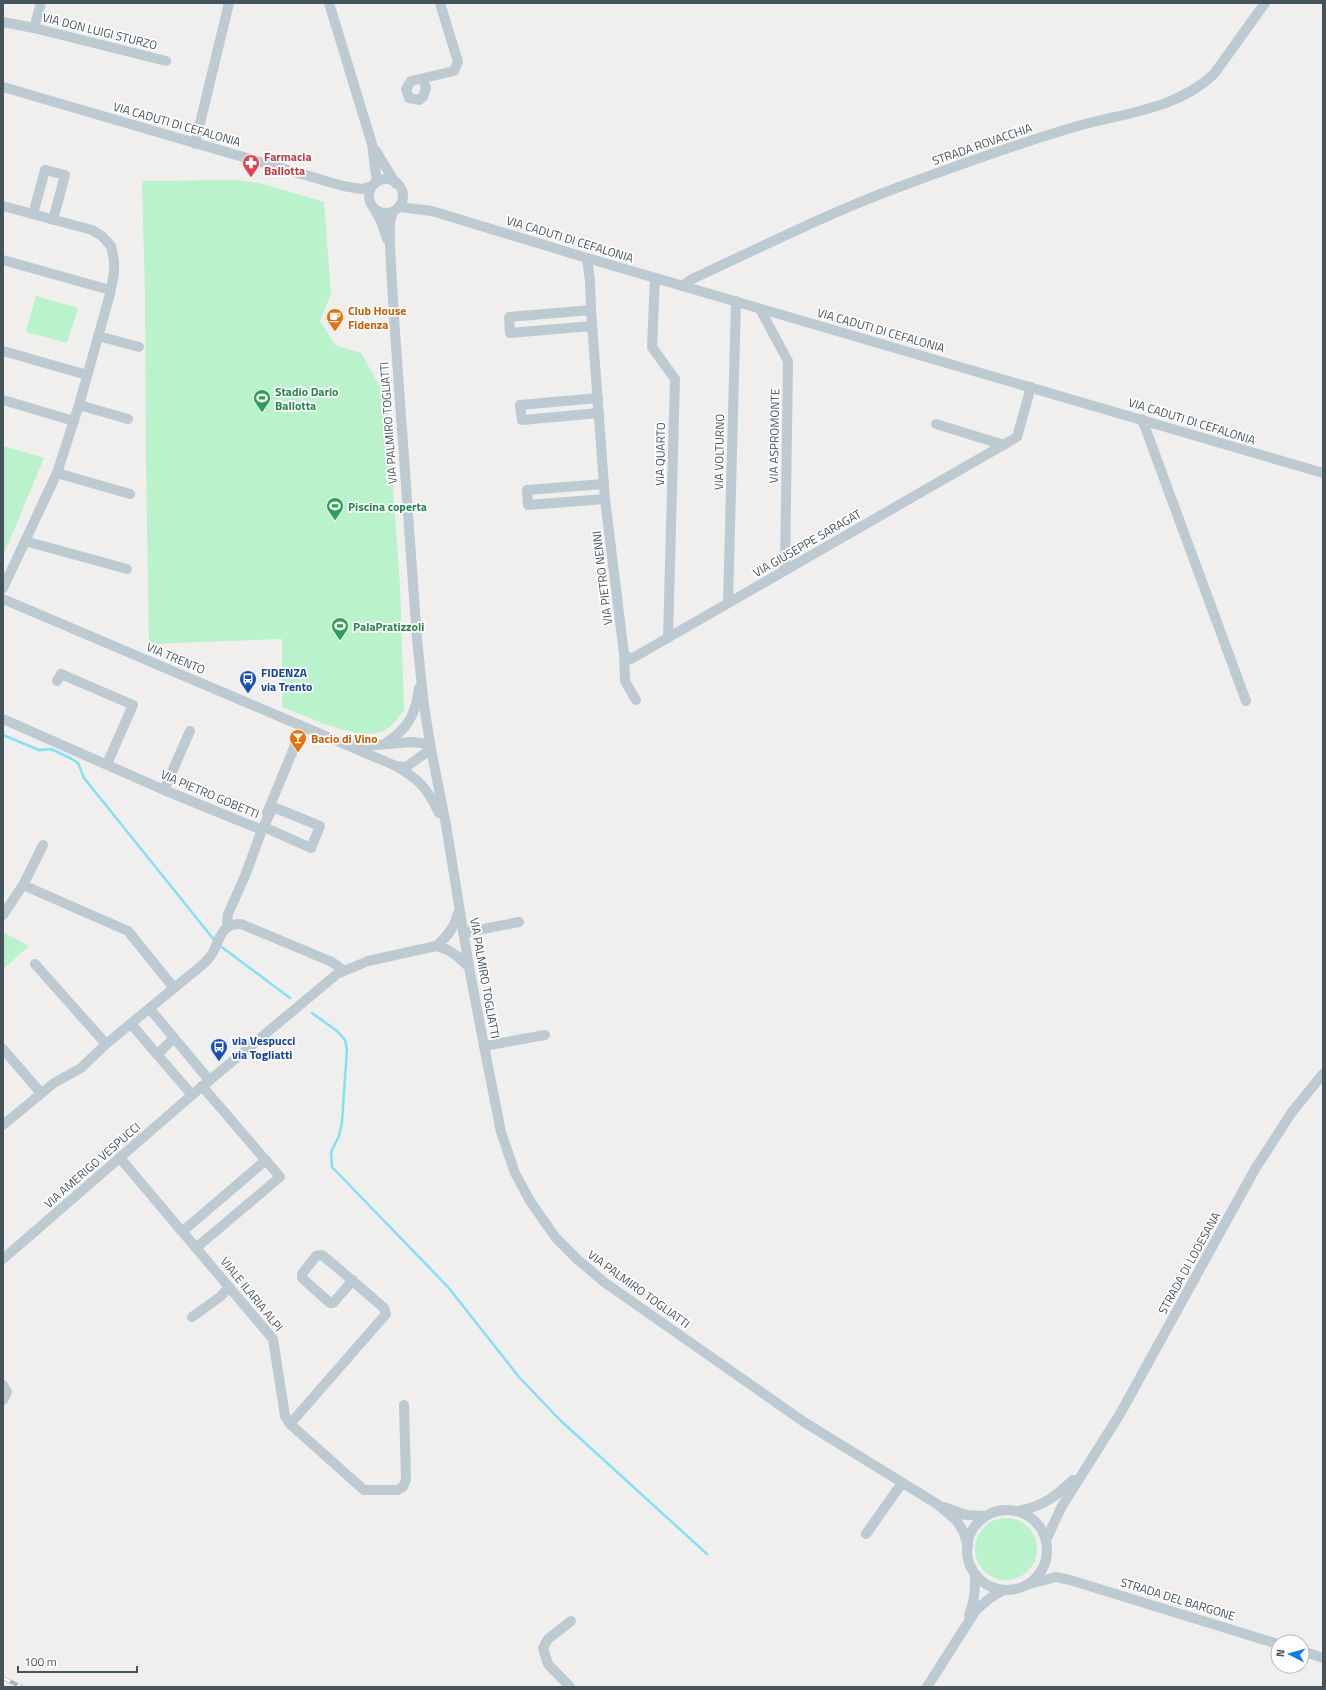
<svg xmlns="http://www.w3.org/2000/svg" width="1326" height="1690" font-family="'Titillium Web',sans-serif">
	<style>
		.green { fill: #b9f2cb }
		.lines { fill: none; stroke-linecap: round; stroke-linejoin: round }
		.stream { stroke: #82e2f2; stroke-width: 2.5 }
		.minor { stroke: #bdcad1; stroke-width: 10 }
		.rail-casing { stroke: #b0b4b9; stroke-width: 4 }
		.rail { stroke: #fff; stroke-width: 2.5; stroke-dasharray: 8; stroke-linecap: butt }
		.labels { text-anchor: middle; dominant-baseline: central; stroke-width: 3.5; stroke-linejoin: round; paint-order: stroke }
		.street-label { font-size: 12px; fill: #45535d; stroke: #fff }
		.health-label { font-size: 12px; font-weight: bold; fill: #be3a42; stroke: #fff; text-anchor: start }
		.food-label { font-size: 12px; font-weight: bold; fill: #c56008; stroke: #fff; text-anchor: start }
		.leisure-label { font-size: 12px; font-weight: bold; fill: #27864d; stroke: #fff; text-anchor: start }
		.transit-label { font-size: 12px; font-weight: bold; fill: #164399; stroke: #fff; text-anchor: start }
	</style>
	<rect width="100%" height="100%" fill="#f1eeee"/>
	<g class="green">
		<path d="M237 180 263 184 324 202 331 294 320 321 335 345 361 353 387 399 400 586 404 710C398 718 392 727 383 731 360 742 306 716 282 707V639L149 644 146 465 145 295 142 181Z"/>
		<path d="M36 296 78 308 67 343 26 332Z"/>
		<path d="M3 446 44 458 3 556Z"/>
		<path d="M3 932 29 946 3 969Z"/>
		<circle cx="1006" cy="1549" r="31"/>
	</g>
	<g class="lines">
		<g class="stream">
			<path d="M3 735 39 750 51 749 72 759 78 763 84 778 215 941"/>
			<path d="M219 945 290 998"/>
			<path d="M312 1013 337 1031 345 1040 347 1049 342 1122 339 1136 331 1152 332 1167 448 1287 519 1377 561 1421 707 1554"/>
		</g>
		<g class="minor">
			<path d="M329 3 372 144 377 182"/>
			<path d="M3 22 34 28 166 61"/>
			<path d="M34 28 41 3"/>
			<path d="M423 79 426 88 423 97 419 100 409 98 406 89 411 81 454 71 458 62 440 3"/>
			<path d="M3 87 343 186 362 189 372 186"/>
			<path d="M195 144 229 3"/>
			<path d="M376 151 396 184"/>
			<circle cx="386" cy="196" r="17"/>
			<path d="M3 206 92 230 102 236 111 246 114 260V273L110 294 79 405 57 473 3 588"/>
			<path d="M399 207 432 211 587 258 1323 473"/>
			<path d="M375 210 381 221 387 239"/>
			<path d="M393 212 390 221V247L394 318 417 639 424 706 431 749 446 825 469 967 484 1046 501 1132 515 1173 530 1201 556 1238 577 1259 604 1282 804 1422 937 1504 957 1521 963 1531 968 1546"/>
			<path d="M33 214 45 170 65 175 53 220"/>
			<path d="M587 258 590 281 591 310 605 499 624 654 625 681 636 700"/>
			<path d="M3 260 110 290"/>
			<path d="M655 278 652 347 675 379 668 638"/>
			<path d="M682 286 692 279C760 248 828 213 899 187 956 166 1013 145 1071 128 1120 113 1175 111 1214 74L1265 3"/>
			<path d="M760 309 788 361 785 570"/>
			<path d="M591 310 509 317 510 333 592 326"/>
			<path d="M98 336 139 347"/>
			<path d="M3 351 87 375"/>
			<path d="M598 398 520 405 522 420 599 413"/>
			<path d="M3 400 74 421"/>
			<path d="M79 405 128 419"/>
			<path d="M1142 419 1246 701"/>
			<path d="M936 424 1004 445"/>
			<path d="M57 473 130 494"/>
			<path d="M604 484 527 490 528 505 605 499"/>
			<path d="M25 541 127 569"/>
			<path d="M3 599 396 766C420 780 427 788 439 813"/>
			<path d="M728 603 736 301"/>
			<path d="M624 654 631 659 1017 437 1031 387"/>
			<path d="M57 681 61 674 133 705 107 764"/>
			<path d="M3 719 164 790 262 830 245 876 228 914 227 922 228 927"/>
			<path d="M387 742C408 729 416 713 419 688"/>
			<path d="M352 744 364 746 412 742 430 744"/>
			<path d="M396 766 406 767 431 749"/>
			<path d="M164 790 190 731"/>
			<path d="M267 813 301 731"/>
			<path d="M262 830 273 807 320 826 311 848 264 827"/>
			<path d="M23 885 128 931 174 988"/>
			<path d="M3 915 23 885 43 845"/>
			<path d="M463 933 519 922"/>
			<path d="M436 946C448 936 454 928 458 913"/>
			<path d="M35 964 106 1044"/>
			<path d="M150 1009 209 1080"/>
			<path d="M131 1024 192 1095"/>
			<path d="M484 1046 545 1035"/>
			<path d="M3 1049 41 1093"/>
			<path d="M158 1054 174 1038"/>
			<path d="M3 1125 54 1083 81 1068 106 1044 201 966C207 961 212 956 215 948 221 935 223 923 241 924L332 962 343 970"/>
			<path d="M120 1158 273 1339 285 1416 290 1424 364 1490H397L403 1487 406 1479 404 1405"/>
			<path d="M183 1231 266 1160"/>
			<path d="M197 1247 280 1177 202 1086"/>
			<path d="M3 1259 192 1095 337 974 368 961 436 946 448 950 457 956 469 967"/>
			<path d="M192 1317 220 1297 229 1287"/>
			<path d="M3 1385 7 1392 3 1400"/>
			<path d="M290 1424 386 1314 384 1308C363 1290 343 1272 322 1255L316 1256 302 1274V1278L330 1303H333L353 1280"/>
			<path d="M944 1507 966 1515 985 1516"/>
			<circle cx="1007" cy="1550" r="40"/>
			<path d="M1019 1511C1043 1506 1055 1497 1073 1480"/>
			<path d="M866 1534 902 1483"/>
			<path d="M1046 1540 1062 1506 1120 1414 1255 1169 1292 1112 1323 1074"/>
			<path d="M1029 1584 1056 1577 1070 1580 1278 1644"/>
			<path d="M969 1615C975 1601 975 1588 975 1574"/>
			<path d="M1302 1651 1323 1658"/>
			<path d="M570 1687 548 1664 543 1648 548 1639 571 1621"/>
			<path d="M927 1687 976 1610 990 1598 1004 1590"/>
		</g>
		<defs>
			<path id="rail" d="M3 1678 22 1687"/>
		</defs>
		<use href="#rail" class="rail-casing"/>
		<use href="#rail" class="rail"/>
	</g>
	<defs>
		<symbol id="pharmacy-pin" viewBox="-11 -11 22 30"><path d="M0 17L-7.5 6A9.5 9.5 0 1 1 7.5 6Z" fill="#e0444e" stroke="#fff"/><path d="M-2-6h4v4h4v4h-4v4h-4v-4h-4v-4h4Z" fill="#fff"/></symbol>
		<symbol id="cafe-pin" viewBox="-11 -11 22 30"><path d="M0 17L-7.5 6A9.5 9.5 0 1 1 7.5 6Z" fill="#e8710a" stroke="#fff"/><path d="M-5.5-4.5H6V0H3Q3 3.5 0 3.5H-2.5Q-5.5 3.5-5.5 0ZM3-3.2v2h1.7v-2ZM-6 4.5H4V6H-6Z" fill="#fff"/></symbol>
		<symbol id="stadium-pin" viewBox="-11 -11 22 30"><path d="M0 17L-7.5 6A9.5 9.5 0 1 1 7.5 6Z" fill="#2e9e5b" stroke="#fff"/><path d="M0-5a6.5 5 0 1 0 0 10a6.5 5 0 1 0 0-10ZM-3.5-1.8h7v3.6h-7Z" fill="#fff"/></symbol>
		<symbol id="bus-pin" viewBox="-11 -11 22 30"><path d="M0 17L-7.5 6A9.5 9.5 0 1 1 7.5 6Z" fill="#1a4fb4" stroke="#fff"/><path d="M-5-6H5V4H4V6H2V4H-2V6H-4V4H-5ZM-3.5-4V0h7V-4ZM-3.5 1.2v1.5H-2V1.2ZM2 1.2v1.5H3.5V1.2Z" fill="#fff"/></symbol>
		<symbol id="bar-pin" viewBox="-11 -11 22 30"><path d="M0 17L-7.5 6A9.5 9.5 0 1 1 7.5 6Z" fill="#e8710a" stroke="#fff"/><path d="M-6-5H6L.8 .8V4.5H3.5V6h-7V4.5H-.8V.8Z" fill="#fff"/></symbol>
	</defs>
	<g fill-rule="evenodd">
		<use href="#pharmacy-pin" x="241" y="153" width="20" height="27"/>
		<use href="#cafe-pin" x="325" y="307" width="20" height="27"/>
		<use href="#stadium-pin" x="252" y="388" width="20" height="27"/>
		<use href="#stadium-pin" x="325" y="496" width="20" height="27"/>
		<use href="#stadium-pin" x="330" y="616" width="20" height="27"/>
		<use href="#bus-pin" x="238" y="669" width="20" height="27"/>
		<use href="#bar-pin" x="288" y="728" width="20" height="27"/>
		<use href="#bus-pin" x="209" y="1037" width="20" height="27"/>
	</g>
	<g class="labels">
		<g class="street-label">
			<text transform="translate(100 31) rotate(14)">VIA DON LUIGI STURZO</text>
			<text transform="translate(177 124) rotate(16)">VIA CADUTI DI CEFALONIA</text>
			<text transform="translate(982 144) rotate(-19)">STRADA ROVACCHIA</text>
			<text transform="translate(570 239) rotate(17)">VIA CADUTI DI CEFALONIA</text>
			<text transform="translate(881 330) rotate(16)">VIA CADUTI DI CEFALONIA</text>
			<text transform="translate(1192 421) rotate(17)">VIA CADUTI DI CEFALONIA</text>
			<text transform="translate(388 423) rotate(-94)">VIA PALMIRO TOGLIATTI</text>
			<text transform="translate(774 436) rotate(-89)">VIA ASPROMONTE</text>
			<text transform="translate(719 452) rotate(-89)">VIA VOLTURNO</text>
			<text transform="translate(660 454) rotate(-89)">VIA QUARTO</text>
			<text transform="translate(807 543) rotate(-30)">VIA GIUSEPPE SARAGAT</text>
			<text transform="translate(602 578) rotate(-97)">VIA PIETRO NENNI</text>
			<text transform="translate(176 658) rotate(23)">VIA TRENTO</text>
			<text transform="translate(210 794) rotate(23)">VIA PIETRO GOBETTI</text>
			<text transform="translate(485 978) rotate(80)">VIA PALMIRO TOGLIATTI</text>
			<text transform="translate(92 1165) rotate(-41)">VIA AMERIGO VESPUCCI</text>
			<text transform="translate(1189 1263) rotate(-61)">STRADA DI LODESANA</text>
			<text transform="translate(639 1289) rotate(36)">VIA PALMIRO TOGLIATTI</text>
			<text transform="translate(252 1294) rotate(51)">VIALE ILARIA ALPI</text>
			<text transform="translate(1178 1599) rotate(17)">STRADA DEL BARGONE</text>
		</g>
		<g class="health-label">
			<text x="264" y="156">Farmacia<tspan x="264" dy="14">Ballotta</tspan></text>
		</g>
		<g class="food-label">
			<text x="348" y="310">Club House<tspan x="348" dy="14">Fidenza</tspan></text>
			<text x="311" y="738">Bacio di Vino</text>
		</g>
		<g class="leisure-label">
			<text x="275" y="391">Stadio Dario<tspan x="275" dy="14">Ballotta</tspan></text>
			<text x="348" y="506">Piscina coperta</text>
			<text x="353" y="626">PalaPratizzoli</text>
		</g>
		<g class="transit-label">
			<text x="261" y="672">FIDENZA<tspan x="261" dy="14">via Trento</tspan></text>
			<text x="232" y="1040">via Vespucci<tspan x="232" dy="14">via Togliatti</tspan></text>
		</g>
	</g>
	<rect width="1326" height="1690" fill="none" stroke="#45535d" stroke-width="8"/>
	<g transform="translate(1290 1654) rotate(276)"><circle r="19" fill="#ffffff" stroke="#b5babe"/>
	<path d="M0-3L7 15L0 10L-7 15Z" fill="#0c7bed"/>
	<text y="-6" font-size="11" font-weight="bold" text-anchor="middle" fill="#45535d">N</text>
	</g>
	<path d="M18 1666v6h119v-6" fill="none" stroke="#45535d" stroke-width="2"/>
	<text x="24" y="1666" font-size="12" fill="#45535d" stroke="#ffffff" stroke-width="3" paint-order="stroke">100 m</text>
</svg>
